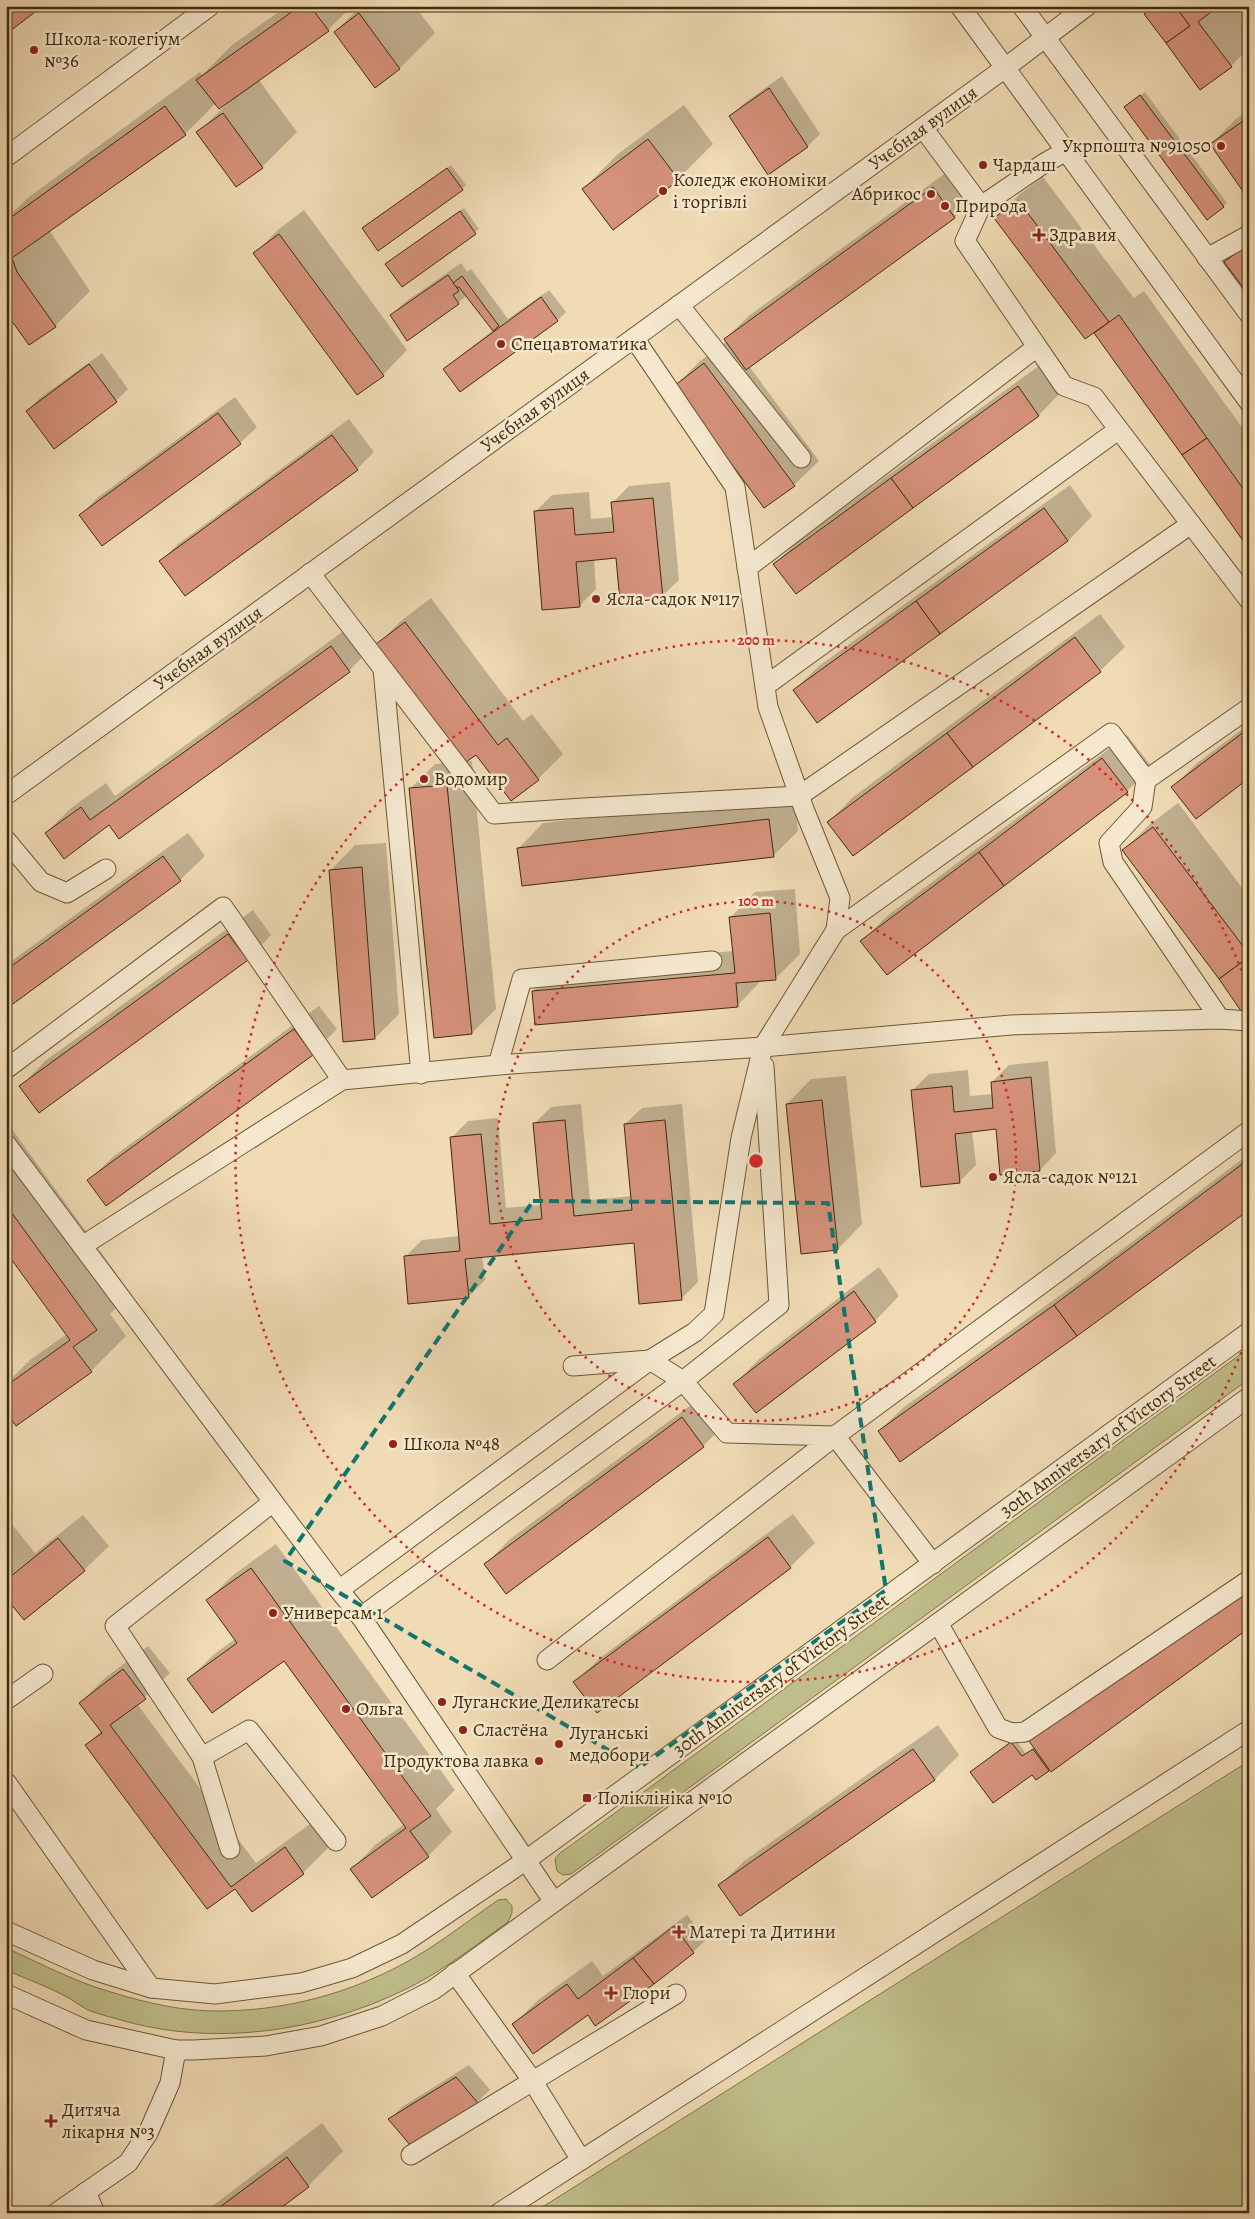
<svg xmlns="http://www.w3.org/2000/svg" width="1255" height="2219" font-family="Alegreya,serif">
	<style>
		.green { fill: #bfbe8a; stroke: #80754a }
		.shadow { fill: #0003 }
		.building { fill: #d6927b; stroke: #402c0b }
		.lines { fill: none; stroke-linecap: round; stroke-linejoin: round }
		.minor-casing { stroke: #6c5836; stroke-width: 21 }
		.minor { stroke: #f5e8cf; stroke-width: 19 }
		.marked { fill: none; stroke: #0f766e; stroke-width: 4; stroke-dasharray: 10 6; stroke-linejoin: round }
		.ring { fill: none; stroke: #d62828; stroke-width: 2.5; stroke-dasharray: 2.5 5 }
		.poi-dot { fill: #8f2418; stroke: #f5e8cf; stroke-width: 2 }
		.labels { text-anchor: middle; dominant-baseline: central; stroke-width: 5; stroke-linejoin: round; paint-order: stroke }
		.poi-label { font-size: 19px; fill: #402c0b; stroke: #f5e8cf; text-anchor: start }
		.street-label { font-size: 19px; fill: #402c0b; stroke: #f5e8cf }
		.centre { fill: #d62828; stroke: #f5e8cf; stroke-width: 2.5 }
		.ring-label { font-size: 15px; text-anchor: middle; font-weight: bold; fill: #d62828; stroke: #f5e8cf; stroke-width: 5; stroke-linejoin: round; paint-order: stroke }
	</style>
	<rect width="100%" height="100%" fill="#f0dbb5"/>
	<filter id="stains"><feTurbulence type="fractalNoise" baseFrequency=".004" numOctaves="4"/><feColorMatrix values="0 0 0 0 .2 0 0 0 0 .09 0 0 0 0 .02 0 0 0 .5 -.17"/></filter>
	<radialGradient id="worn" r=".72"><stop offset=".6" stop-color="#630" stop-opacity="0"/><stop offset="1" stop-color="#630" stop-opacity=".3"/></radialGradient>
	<g class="green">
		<path d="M1249 1348V1379L571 1874 563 1875 557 1871 555 1859 559 1854Z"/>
		<path d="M1249 1760V2213H533L1249 1761Z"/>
		<path d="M506 1899 512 1906V1913L508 1922C477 1944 447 1968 414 1985 327 2030 222 2047 128 2022 115 2018 100 2015 88 2010 80 2006 73 2000 65 1996 47 1986 26 1979 6 1970V1948C40 1963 75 1982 111 1992 146 2003 185 2012 223 2011 296 2010 368 1988 430 1948 453 1933 475 1916 498 1900Z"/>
	</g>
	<g class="shadow">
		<path d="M287 6H352L328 30 258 79 297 132 262 167 198 132 227 104 216 103 185 134 49 230 90 291 55 326 29 343 6 311V276L13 270 6 252V219L29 197 200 72 202 75 232 45Z"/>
		<path d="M361 6H415L435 33 400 68 375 86 335 32Z"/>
		<path d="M1153 6H1249V48L1231 66 1146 14Z"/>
		<path d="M782 76 820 134 808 146 769 174 731 116 743 104Z"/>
		<path d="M1145 92 1227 203 1223 206 1129 103Z"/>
		<path d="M684 105 713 144 678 179 583 189 618 154Z"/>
		<path d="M1249 110V198L1211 144 1236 119Z"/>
		<path d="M958 164 979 193 955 217 749 366 819 461 794 485 675 386 700 361 727 341 725 339 750 315Z"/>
		<path d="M451 165 466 185 462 189 367 225Z"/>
		<path d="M1043 177 1134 298 1144 291 1249 437V548L1094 331 996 218 1020 194Z"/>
		<path d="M464 208 479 229 402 285 390 261Z"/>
		<path d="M304 210 407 350 383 375 255 253 279 229Z"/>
		<path d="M461 263 467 272 471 269 508 319 549 290 566 312 558 320 461 391 444 369 493 330 467 295 458 303 391 315 404 303Z"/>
		<path d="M102 353 128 389 116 401 27 411 40 398Z"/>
		<path d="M1043 363 1063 390 1039 415 796 592 775 564 800 539Z"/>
		<path d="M235 397 257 427 240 443 81 515 97 498Z"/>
		<path d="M349 419 374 452 357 469 185 594 161 561 178 544Z"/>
		<path d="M670 482 679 580 662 596 617 556 594 559 596 589 580 605 535 512 552 495 589 492 591 519 614 517 612 503 629 486Z"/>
		<path d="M1070 485 1092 516 1068 541 794 690 819 666Z"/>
		<path d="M431 598 523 721 532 714 563 754 538 779 511 799 476 753 378 644 402 620Z"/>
		<path d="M1100 614 1125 647 1100 671 829 822 853 797Z"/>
		<path d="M356 622 373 646 349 671 110 824 46 833 71 808 106 783 115 796Z"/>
		<path d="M1249 724V777L1173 787 1197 763Z"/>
		<path d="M1127 735 1152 767 1127 791 862 941 887 916Z"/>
		<path d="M472 761 496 1009 472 1033 410 789 435 764Z"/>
		<path d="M794 795 798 831 773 856 519 848 543 823Z"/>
		<path d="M1178 803 1249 897V955L1220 978 1124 850 1149 825Z"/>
		<path d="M188 833 205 856 180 880 6 1007V965Z"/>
		<path d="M386 843 399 1014 375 1038 331 870 355 845Z"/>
		<path d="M795 889 800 954 776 978 762 980 737 1006 533 991 557 966 734 951 731 917 755 892Z"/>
		<path d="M253 910 271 935 247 960 21 1086 45 1061Z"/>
		<path d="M319 1006 337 1029 312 1054 106 1204 89 1180 114 1156Z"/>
		<path d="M1048 1061 1056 1153 1040 1170 997 1128 972 1130 976 1165 959 1182 912 1091 929 1074 968 1070 970 1096 993 1094 992 1082 1009 1065Z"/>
		<path d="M846 1076 862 1224 838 1249 787 1104 811 1079Z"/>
		<path d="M581 1104 590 1200 632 1196 625 1124 642 1108 682 1104 698 1282 682 1298 635 1242 482 1256 485 1280 468 1297 405 1257 422 1240 460 1236 451 1138 468 1121 498 1118 506 1208 542 1205 534 1124 551 1107Z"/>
		<path d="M9 1125 131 1294 110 1314 126 1336 91 1371 6 1410V1384L30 1360 67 1334 6 1250V1126Z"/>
		<path d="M1249 1154V1208L879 1431 904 1407 1080 1281Z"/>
		<path d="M879 1267 899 1296 875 1321 735 1384 759 1359Z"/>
		<path d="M707 1393 728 1421 703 1446 486 1564 510 1539Z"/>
		<path d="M793 1514 815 1543 790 1567 575 1682 600 1658Z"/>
		<path d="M83 1515 109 1546 84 1570 6 1596V1517L35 1553Z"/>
		<path d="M276 1544 455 1790 436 1809 452 1832 428 1856 352 1869 376 1844 405 1824 284 1659 189 1679 213 1655 235 1639 208 1600 232 1576Z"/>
		<path d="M148 1646 170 1673 137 1704 256 1863 310 1824 328 1848 303 1873 252 1911 235 1887 208 1908 87 1745 101 1731 80 1703 105 1678Z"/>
		<path d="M1055 1717 1050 1768 1048 1770 1033 1773 971 1772 1015 1739 1026 1754 1035 1747 1031 1742Z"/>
		<path d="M938 1725 959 1755 934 1780 720 1885 744 1861Z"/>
		<path d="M687 1915 706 1940 693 1952 653 1984 514 2024 538 2000 592 1961 603 1976Z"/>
		<path d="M469 2065 490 2090 477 2102 390 2119 402 2107Z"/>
		<path d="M322 2123 343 2151 308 2186 272 2213H203Z"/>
	</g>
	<g class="building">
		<path d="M6 6H43L6 34Z"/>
		<path d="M300 6H310L329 31 219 109 196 80Z"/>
		<path d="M788 6H798L791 11Z"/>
		<path d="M1155 6H1175L1190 26 1166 43 1144 14Z"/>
		<path d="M1175 6H1219L1198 22 1232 67 1200 90 1166 43 1190 26Z"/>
		<path d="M359 13 400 69 375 88 334 32Z"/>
		<path d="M769 88 808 147 768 175 729 116Z"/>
		<path d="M1140 95 1224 207 1207 220 1124 107Z"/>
		<path d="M165 106 186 135 12 258 17 272 56 327 29 345 6 313V277L12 272 6 255V221Z"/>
		<path d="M223 113 263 168 236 187 196 132Z"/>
		<path d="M1249 117V200L1210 144Z"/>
		<path d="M648 139 679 180 613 230 582 189Z"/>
		<path d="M447 168 463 190 378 251 362 228Z"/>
		<path d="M933 187 955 218 746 370 724 339Z"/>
		<path d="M1018 200 1109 322 1085 339 994 218Z"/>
		<path d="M460 211 476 234 402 287 385 264Z"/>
		<path d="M279 234 384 376 357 395 253 253Z"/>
		<path d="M1248 244 1249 245V295L1224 262Z"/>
		<path d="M448 275 459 291 453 295 459 304 407 341 390 315Z"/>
		<path d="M462 276 499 326 493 331 459 287H456L453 283Z"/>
		<path d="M541 297 558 321 460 392 443 369Z"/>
		<path d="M1119 315 1207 438 1182 455 1094 333Z"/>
		<path d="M704 363 795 486 764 508 674 386Z"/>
		<path d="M89 364 117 402 54 449 26 411Z"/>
		<path d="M1018 386 1039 416 913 508 891 478Z"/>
		<path d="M218 413 241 444 102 546 79 515Z"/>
		<path d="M332 435 358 470 185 596 159 561Z"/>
		<path d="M1207 438 1249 497V549L1182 455Z"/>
		<path d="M891 478 913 508 796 594 773 564Z"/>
		<path d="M653 498 663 598 620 602 616 558 576 562 580 607 542 610 534 511 573 508 575 535 614 532 611 502Z"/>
		<path d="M1044 508 1068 541 940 634 916 601Z"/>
		<path d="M916 601 940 634 817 723 793 690Z"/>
		<path d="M405 622 498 745 507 738 539 780 511 801 476 755 466 762 376 644Z"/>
		<path d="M1075 637 1101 672 973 767 947 733Z"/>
		<path d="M331 646 350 672 119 839 109 825 64 859 45 833 81 807 90 820Z"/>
		<path d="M1249 728V778L1196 819 1171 787Z"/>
		<path d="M947 733 973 767 853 856 827 822Z"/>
		<path d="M1102 758 1128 792 1004 886 979 852Z"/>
		<path d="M447 785 472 1034 434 1038 409 788Z"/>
		<path d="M769 819 774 857 522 886 517 848Z"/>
		<path d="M1153 827 1249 954V957L1219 979 1122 850Z"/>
		<path d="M979 852 1004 886 887 975 860 941Z"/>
		<path d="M163 856 181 881 6 1009V970Z"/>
		<path d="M362 867 375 1039 343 1042 329 870Z"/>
		<path d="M770 913 776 980 736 983 738 1007 535 1025 532 991 735 973 729 917Z"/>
		<path d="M228 934 248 960 39 1113 19 1086Z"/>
		<path d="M1249 957V1020L1248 1021 1219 979Z"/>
		<path d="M294 1029 313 1055 106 1206 87 1180Z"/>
		<path d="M1031 1077 1040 1171 1000 1175 996 1129 955 1134 960 1183 921 1187 911 1090 952 1086 954 1112 993 1108 991 1082Z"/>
		<path d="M822 1100 838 1250 801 1254 786 1104Z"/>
		<path d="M565 1120 574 1216 632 1210 624 1124 665 1120 682 1300 639 1304 634 1243 465 1259 469 1298 408 1304 404 1256 460 1251 450 1137 481 1134 490 1224 542 1219 533 1123Z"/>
		<path d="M1249 1159V1210L1077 1336 1054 1305Z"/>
		<path d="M6 1205 97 1330 73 1347 92 1372 16 1426 6 1412V1386L70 1340 6 1252Z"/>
		<path d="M854 1291 876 1322 756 1413 733 1384Z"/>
		<path d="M1054 1305 1077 1336 900 1462 878 1431Z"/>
		<path d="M682 1417 704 1447 506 1594 484 1564Z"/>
		<path d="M768 1537 791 1568 597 1713 573 1682Z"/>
		<path d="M58 1538 85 1571 24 1620 6 1598V1572L10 1577Z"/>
		<path d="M251 1568 431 1816 410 1831 429 1857 372 1898 350 1869 406 1828 284 1661 212 1713 187 1679 237 1643 206 1600Z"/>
		<path d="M1249 1582V1628L1051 1772 1029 1741Z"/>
		<path d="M123 1669 146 1699 110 1725 231 1887 285 1847 304 1874 252 1912 235 1889 207 1909 85 1745 102 1733 79 1703Z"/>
		<path d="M1011 1742 1022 1756 1033 1749 1049 1771 1036 1780 1032 1775 993 1803 970 1772Z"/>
		<path d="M913 1749 935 1780 740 1916 718 1885Z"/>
		<path d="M674 1926 694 1953 654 1984 633 1958Z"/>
		<path d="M633 1958 654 1984 595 2026 588 2015 533 2054 512 2024 567 1984 578 1999Z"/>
		<path d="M456 2077 478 2103 411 2146 388 2119Z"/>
		<path d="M287 2157 309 2187 274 2213H212Z"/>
	</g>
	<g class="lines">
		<defs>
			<g id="minor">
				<path d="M960 6 1249 402"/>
				<path d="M1022 6 1249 314"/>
				<path d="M923 128 981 206"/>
				<path d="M1066 151 1043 164 981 206 965 241 1064 386 1094 397 1249 600"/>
				<path d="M6 157 210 6"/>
				<path d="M1207 258 1249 235"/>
				<path d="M679 305 801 458"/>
				<path d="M634 338 735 487 768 707 804 809 840 898 836 930"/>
				<path d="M747 568 1037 347"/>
				<path d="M310 573 494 814 583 808 799 796 1191 524"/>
				<path d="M383 669 421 1074"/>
				<path d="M765 686 1118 430"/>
				<path d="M6 795 1005 68 1087 6"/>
				<path d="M6 840 41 882 67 893 106 869"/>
				<path d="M1220 1019 1113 862 1109 843 1142 807 1146 780 1249 708"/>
				<path d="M498 1065 522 979 712 961"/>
				<path d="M6 1069 223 907 342 1080"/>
				<path d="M6 1144 339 1590 361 1617 554 1902"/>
				<path d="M82 1246 342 1080 498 1065 763 1047 1011 1025 1220 1019 1249 1021"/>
				<path d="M573 1366 650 1360 683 1381 779 1305 764 1066"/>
				<path d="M273 1502 115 1626 202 1757 249 1730 336 1841"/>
				<path d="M933 1564 835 1436 1249 1131"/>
				<path d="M339 1590 650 1360 695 1332 714 1314 741 1138 763 1047 836 930 1111 733 1146 780"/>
				<path d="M361 1617 683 1381 727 1433 835 1436 547 1660"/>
				<path d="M938 1623 998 1728 1012 1733 1025 1732 1249 1580"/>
				<path d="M6 1700 43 1674"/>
				<path d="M202 1757 230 1849"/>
				<path d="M6 1782 151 1988"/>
				<path d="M6 1931 93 1970 151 1988 215 1994 301 1983 352 1968 402 1944 525 1861 1249 1332"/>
				<path d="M455 1973 532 2080 581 2160"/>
				<path d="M6 1994 86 2030 176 2050H194L266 2046 321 2036 382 2016 433 1990 1249 1397"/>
				<path d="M411 2155 676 1994"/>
				<path d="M86 2192 95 2213"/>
				<path d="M56 2213 128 2163 148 2133 170 2083 176 2050"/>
				<path d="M499 2213 1249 1730"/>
			</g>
		</defs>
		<use href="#minor" class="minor-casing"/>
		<use href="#minor" class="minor"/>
	</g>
	<path class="marked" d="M533 1201 828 1203 886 1590 639 1768 285 1561Z"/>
	<g class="ring">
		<circle cx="756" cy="1161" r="260"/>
		<path d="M1249 1331A521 521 0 1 1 1249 991"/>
	</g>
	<g class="poi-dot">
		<circle cx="34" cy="50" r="5"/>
		<circle cx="1221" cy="146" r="5"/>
		<circle cx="983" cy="165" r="5"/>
		<circle cx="663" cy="191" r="5"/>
		<circle cx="931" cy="194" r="5"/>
		<circle cx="945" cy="206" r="5"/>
		<path d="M1036.5 227.5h5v5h5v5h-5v5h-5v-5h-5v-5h5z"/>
		<circle cx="501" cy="344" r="5"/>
		<circle cx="596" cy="599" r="5"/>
		<circle cx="424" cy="779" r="5"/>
		<circle cx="993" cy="1177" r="5"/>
		<circle cx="393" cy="1444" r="5"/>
		<circle cx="273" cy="1613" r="5"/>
		<circle cx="442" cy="1702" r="5"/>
		<circle cx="346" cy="1709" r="5"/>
		<circle cx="463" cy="1730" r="5"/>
		<circle cx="559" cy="1744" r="5"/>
		<circle cx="539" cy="1761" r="5"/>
		<rect x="582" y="1793" width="10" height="10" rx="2.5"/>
		<path d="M676.5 1924.5h5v5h5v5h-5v5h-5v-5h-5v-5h5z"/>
		<path d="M608.5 1985.5h5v5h5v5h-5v5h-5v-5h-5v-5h5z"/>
		<path d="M48.5 2113.5h5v5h5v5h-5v5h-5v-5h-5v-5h5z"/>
	</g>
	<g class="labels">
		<g class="poi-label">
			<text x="44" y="39">Школа-колегіум<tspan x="44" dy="22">№36</tspan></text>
			<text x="1211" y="146" text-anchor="end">Укрпошта №91050</text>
			<text x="993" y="165">Чардаш</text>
			<text x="673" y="180">Коледж економіки<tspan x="673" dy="22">і торгівлі</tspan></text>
			<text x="921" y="194" text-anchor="end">Абрикос</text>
			<text x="955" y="206">Природа</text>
			<text x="1049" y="235">Здравия</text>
			<text x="511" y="344">Спецавтоматика</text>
			<text x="606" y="599">Ясла-садок №117</text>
			<text x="434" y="779">Водомир</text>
			<text x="1003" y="1177">Ясла-садок №121</text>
			<text x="403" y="1444">Школа №48</text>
			<text x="283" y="1613">Универсам 1</text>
			<text x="452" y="1702">Луганские Деликатесы</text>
			<text x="356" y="1709">Ольга</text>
			<text x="473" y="1730">Сластёна</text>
			<text x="569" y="1733">Луганські<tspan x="569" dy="22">медобори</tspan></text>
			<text x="529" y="1761" text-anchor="end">Продуктова лавка</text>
			<text x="597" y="1798">Поліклініка №10</text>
			<text x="689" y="1932">Матері та Дитини</text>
			<text x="622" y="1993">Глори</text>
			<text x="62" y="2110">Дитяча<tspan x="62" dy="22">лікарня №3</tspan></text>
		</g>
		<g class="street-label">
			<text transform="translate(923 128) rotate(-36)">Учєбная вулиця</text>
			<text transform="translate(535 410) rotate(-36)">Учєбная вулиця</text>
			<text transform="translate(208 648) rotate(-36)">Учєбная вулиця</text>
			<text transform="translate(1108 1436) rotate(-36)">30th Anniversary of Victory Street</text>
			<text transform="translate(781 1675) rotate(-36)">30th Anniversary of Victory Street</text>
		</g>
	</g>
	<circle cx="756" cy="1161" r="8" class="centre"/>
	<g class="ring-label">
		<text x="756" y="645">200 m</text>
		<text x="756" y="906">100 m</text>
	</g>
	<rect width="1255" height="2219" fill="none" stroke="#f0dbb5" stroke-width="25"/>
	<rect x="8" y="8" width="1240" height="2204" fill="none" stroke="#402c0b" stroke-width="2.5"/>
	<rect x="12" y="12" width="1230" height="2194" fill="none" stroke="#402c0b"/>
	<rect width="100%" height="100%" filter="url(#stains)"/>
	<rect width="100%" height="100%" fill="url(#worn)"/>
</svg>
